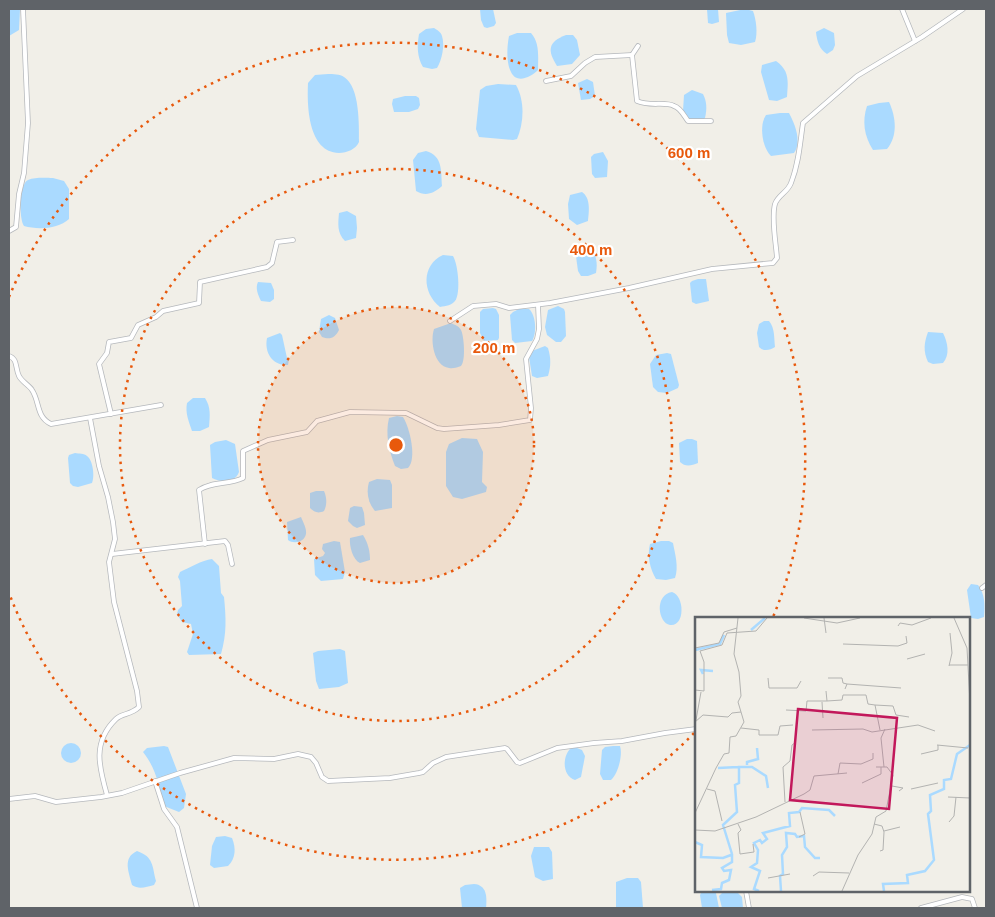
<svg xmlns="http://www.w3.org/2000/svg" width="995" height="917" font-family="Helvetica,sans-serif">
	<style>
		.water { fill: #aadaff }
		.lines { fill: none; stroke-linecap: round; stroke-linejoin: round }
		.minor-casing { stroke: #b5b8bc; stroke-width: 5.5 }
		.minor { stroke: #fff; stroke-width: 4 }
		.ring { fill: none; stroke: #e8590c; stroke-width: 2.5; stroke-dasharray: 2.5 5 }
		.inset-river { fill: none; stroke: #aadaff; stroke-width: 2.5 }
		.inset-road { fill: none; stroke: #b3b3b1; stroke-width: 1 }
		.view { fill: #c2185b; fill-opacity: 0.15; stroke: #c2185b; stroke-width: 2.5 }
		.inset-edge { fill: none; stroke: #5f6368; stroke-width: 2.5 }
		.centre { fill: #e8590c; stroke: #fff; stroke-width: 2.5 }
		.ring-label { font-size: 15px; text-anchor: middle; font-weight: bold; fill: #e8590c; stroke: #fff; stroke-width: 4.5; stroke-linejoin: round; paint-order: stroke }
	</style>
	<rect width="100%" height="100%" fill="#f1efe8"/>
	<g class="water">
		<path d="M9 9H20L19 30 9 36Z"/>
		<path d="M480 9H493L496 23 494 26 487 28 484 27 481 20Z"/>
		<path d="M707 9H718L719 22 712 24 708 23Z"/>
		<path d="M745 9 753 11C756 19 758 33 755 42L741 45 729 43 727 35 726 13Z"/>
		<path d="M434 28C437 30 441 32 442 36 445 45 442 60 437 68L432 69 423 67C417 57 417 46 419 34L426 29Z"/>
		<path d="M824 28 834 33 835 45 833 50 827 54C819 49 817 41 816 32Z"/>
		<path d="M517 33H531C540 43 538 57 538 70 532 76 517 85 511 72 506 63 507 46 509 36Z"/>
		<path d="M566 35H573L577 40 580 55 572 64 557 66C547 50 548 42 566 35Z"/>
		<path d="M776 61C790 71 788 81 787 97L777 101 769 100 761 72 762 65Z"/>
		<path d="M328 74C333 74 340 74 344 77 360 87 359 125 359 142 356 149 347 153 339 153 308 152 307 106 308 83L315 75Z"/>
		<path d="M587 79 593 82 595 96 590 99 581 100 578 83Z"/>
		<path d="M498 84 516 85C525 101 524 123 517 139L513 140 479 137 476 129 480 90 486 86Z"/>
		<path d="M692 90 703 94C707 102 707 109 705 118L703 120H689L683 111 684 95Z"/>
		<path d="M405 96H416L419 98 420 105 418 109 409 112H394L392 104 393 99Z"/>
		<path d="M889 102C896 117 898 136 887 149L873 150C864 136 862 121 867 106L879 103Z"/>
		<path d="M780 113H789C795 124 802 142 794 153L771 156C762 147 759 125 766 115Z"/>
		<path d="M426 151C443 156 441 171 442 186 434 193 426 197 416 191L413 160 418 153Z"/>
		<path d="M603 152 608 161 607 177 595 178 592 174 591 157 594 154Z"/>
		<path d="M53 178 64 181 69 189V219C58 229 38 230 24 226 19 219 19 184 28 180 35 177 46 178 53 178Z"/>
		<path d="M582 192C591 198 589 212 588 221L577 225 569 219 568 204 570 195Z"/>
		<path d="M347 211 356 216 357 228 356 238 345 241C337 233 338 224 339 213Z"/>
		<path d="M582 245 587 244C596 253 598 261 596 273L588 276H581L578 271 575 249Z"/>
		<path d="M443 255 453 256C458 264 461 293 455 301 452 305 446 306 440 307 422 293 421 265 443 255Z"/>
		<path d="M698 279H706L709 301 696 304 692 302 690 283 692 281Z"/>
		<path d="M258 282 271 283 274 290V299L270 302 261 301C258 295 255 288 258 282Z"/>
		<path d="M558 306 564 309 565 312 566 336 561 342H556L547 335 545 327 548 310Z"/>
		<path d="M493 308 496 309 499 315V338L498 340 484 341 480 333V312L483 309Z"/>
		<path d="M519 309H529C536 315 537 333 532 341L515 343 512 340 510 315 513 312Z"/>
		<path d="M329 315 335 318 339 330C335 338 330 340 322 337L319 332 321 319Z"/>
		<path d="M764 321H769C775 328 774 338 775 347 770 350 764 352 759 347L757 333 759 324Z"/>
		<path d="M451 323C455 325 459 326 461 330 464 336 466 361 461 366 458 367 453 369 449 368 434 366 430 341 434 329Z"/>
		<path d="M928 332 943 333C948 343 950 355 943 363L933 364 928 362C923 351 924 343 928 332Z"/>
		<path d="M280 333 282 335 287 358 289 359 288 365C273 366 264 353 267 338Z"/>
		<path d="M545 346 548 348C551 358 551 366 548 376L537 378 532 376 529 357 532 351Z"/>
		<path d="M667 353 671 354 679 385 678 388 667 393 658 392 653 387 650 364 656 355Z"/>
		<path d="M193 398H205C211 407 210 416 209 427L200 431H192C189 422 185 413 187 403Z"/>
		<path d="M397 416 403 417C410 428 417 459 408 468L401 469 395 466C389 451 385 434 389 418Z"/>
		<path d="M462 438 477 439 483 452 482 482 487 487 486 492 462 499 453 497 446 486V452L449 444Z"/>
		<path d="M687 439H692L697 441 698 463C691 466 685 467 680 462L679 443Z"/>
		<path d="M226 440 235 444 239 472C235 483 221 483 212 478L210 445 215 442Z"/>
		<path d="M75 453C79 454 84 453 87 456 93 460 95 477 92 483L78 487 73 486 70 483 68 458 69 455Z"/>
		<path d="M377 479 390 480 392 485V508L375 511C368 503 366 492 369 482Z"/>
		<path d="M316 491H324C327 498 327 505 324 511 318 514 314 512 310 508V493Z"/>
		<path d="M354 506 362 507 364 513 365 525 357 528 353 526 348 521 350 508Z"/>
		<path d="M301 517C303 522 307 529 306 534 304 543 293 544 288 540L287 522Z"/>
		<path d="M363 535C368 543 370 551 370 560L360 563C353 560 349 546 350 538Z"/>
		<path d="M334 541 340 542 345 572 343 579 321 581 315 575 314 559 323 556 325 553 322 549 323 544Z"/>
		<path d="M661 541H669L673 543C675 554 679 567 675 578L666 580 656 579C650 569 647 556 650 544Z"/>
		<path d="M212 559 219 566 221 593 224 597C226 618 227 633 221 654L189 655 187 652 193 634 191 624 182 622 177 614 178 610 182 606 180 581 178 577 180 572C189 568 202 560 212 559Z"/>
		<path d="M971 584 978 585C985 594 985 605 984 617L978 619 971 618 967 590Z"/>
		<path d="M672 592C685 596 685 627 670 625 658 623 654 595 672 592Z"/>
		<path d="M340 649 345 651 348 683 339 687 319 689 316 681 313 653 318 651Z"/>
		<circle cx="71" cy="753" r="10"/>
		<path d="M164 746 168 747 186 794 184 808 179 812 164 806C159 786 156 768 143 752L147 748Z"/>
		<path d="M613 746H620C623 755 618 774 611 780H603L600 774 602 750 605 747Z"/>
		<path d="M571 748H577L582 750 585 756 581 777 575 780C562 776 562 756 571 748Z"/>
		<path d="M225 836 232 838C236 848 236 858 228 866L214 868 210 865 212 846 216 837Z"/>
		<path d="M534 847H549L552 852 553 879 543 881 535 877 531 856Z"/>
		<path d="M137 851C154 857 152 866 156 881L154 885C146 887 139 890 132 885 129 872 122 858 137 851Z"/>
		<path d="M627 878H638L641 882 643 908H616V882Z"/>
		<path d="M474 884C487 885 487 897 486 908H462L460 888 465 885Z"/>
		<path d="M729 891H736L742 897 743 908H722L719 896 722 893Z"/>
		<path d="M712 892 716 893 719 908H702L700 895 701 893Z"/>
	</g>
	<g class="lines">
		<defs>
			<g id="minor">
				<path d="M902 9 915 41"/>
				<path d="M638 46 632 55 637 101C650 107 665 101 674 106 681 108 684 116 688 121H711"/>
				<path d="M546 81 571 76 585 63 595 57 632 55"/>
				<path d="M9 231 16 227 19 194 24 173 28 123 23 9"/>
				<path d="M450 321 473 306 496 304 509 308 550 303 629 288 712 269 773 263 777 258C776 243 771 218 775 204 778 195 788 192 791 183 799 163 800 143 803 123L857 76 922 37 963 9"/>
				<path d="M9 356C18 359 15 368 19 376 22 382 29 385 32 390 40 402 36 417 51 424L161 405"/>
				<path d="M111 414 99 364 107 353 109 342 131 338 138 325 156 317 163 311 199 303 200 282 267 267 272 263 277 242 293 240"/>
				<path d="M90 418 99 466 108 497 113 522 115 539 109 562 114 602 137 691 139 707C131 715 122 713 116 719 92 742 99 767 107 795"/>
				<path d="M205 544 199 490C212 481 229 485 243 478V451L268 440 307 432 317 421 350 412 406 413 437 428 444 429 499 425 530 420 531 408 526 359 537 339 539 329 538 305"/>
				<path d="M112 554 225 541 228 545 232 564"/>
				<path d="M982 588 986 585"/>
				<path d="M155 781 164 809 177 827 197 908"/>
				<path d="M9 799 35 796 56 802 101 797 122 793 180 773 234 758 274 759 298 754 311 757 316 763 322 777 328 781 390 778 419 773 423 772 433 763 446 757 505 748 507 749 517 762 520 763 557 748 594 743 622 741 665 733 696 729"/>
				<path d="M746 891 749 908"/>
				<path d="M921 908 962 897 972 899 975 908"/>
			</g>
		</defs>
		<use href="#minor" class="minor-casing"/>
		<use href="#minor" class="minor"/>
	</g>
	<circle cx="396" cy="445" r="138" fill="#e8590c" fill-opacity=".12"/>
	<g class="ring">
		<circle cx="396" cy="445" r="138"/>
		<circle cx="396" cy="445" r="276"/>
		<path d="M694 733A414 414 0 0 1 9 593M9 297A414 414 0 1 1 773 617"/>
	</g>
	<g transform="translate(695 617)">
		<rect width="275" height="275" fill="#f1efe8"/>
		<path class="inset-river" d="M56 13 70 1M0 33 25 27 29 18M8 57 6 53 18 54M52 148V145L63 142 62 131M23 151 43 150M87 211 95 209 94 196 104 195 107 191 134 193 140 199M0 225 7 228 6 240 28 241 36 238M37 237 28 208 42 195 40 168 44 166V150H57L71 159 73 171M17 273 26 272 27 266 34 263 36 253 29 254 27 251 37 245V237M64 274 59 272 65 254 56 250 62 246 63 233 59 226 65 223 67 226 72 222 68 216 87 211M86 274 85 259 88 257 87 238 92 230 91 216 100 217 102 220 109 219 110 230 120 241H125M189 274 188 267 213 266 212 258 230 254 239 243 233 197 236 194 235 178 249 172V163L256 162 262 137 275 128"/>
		<path class="inset-road" d="M109 1 142 6 165 1M129 1 131 16M259 1 272 31 275 86M203 9 205 6 217 8 236 1M148 27 203 29 212 26 211 19M0 31 24 26 29 15 42 11M212 42 230 37M254 48H273M254 49 257 36 255 16M73 61 74 71H102L106 64M133 61H147L148 66 152 67 150 72M152 67 206 71M0 73 9 74V45L5 34 27 28 32 16 61 14 72 1M131 74 132 84 147 83 148 78H171L173 87 180 88 185 113M127 85 128 101M180 88 198 89 201 98 214 100M91 93 111 94 112 84H132M1 103 6 75M0 105 8 98 33 100 37 96 46 95M46 111 64 113V118H83L85 109 98 108M117 113 168 112 177 115 223 108 240 114M242 128 273 131M226 137 243 133V128M189 150 186 121 190 112M143 157 145 146 166 147 178 142V136M167 166 186 157V150M197 169 208 171 204 174M12 172 20 174 27 204M216 172 243 166M253 180 275 181M90 185 88 150 95 144 97 128 101 125M0 196 21 151 29 137 34 136 35 120 41 119 49 105 43 85 46 79 44 55 39 37 43 1M254 205 259 199 261 180M43 207 46 213 43 216 45 237 59 235 58 227M179 207 187 209 189 215 188 233 185 234M0 213 20 214 61 200 109 177 115 173 119 159 152 156M189 214 205 210M104 220 110 217 105 195M118 259 124 255 154 256M73 261 95 257M147 274 163 238 177 217 181 200 191 194 198 158 192 150H181"/>
		<path class="view" d="M103 92 202 101 194 192 95 183Z"/>
		<rect width="275" height="275" class="inset-edge"/>
	</g>
	<circle cx="396" cy="445" r="8" class="centre"/>
	<g class="ring-label">
		<text x="689" y="158">600 m</text>
		<text x="591" y="255">400 m</text>
		<text x="494" y="353">200 m</text>
	</g>
	<rect width="995" height="917" fill="none" stroke="#5f6368" stroke-width="20"/>
</svg>
